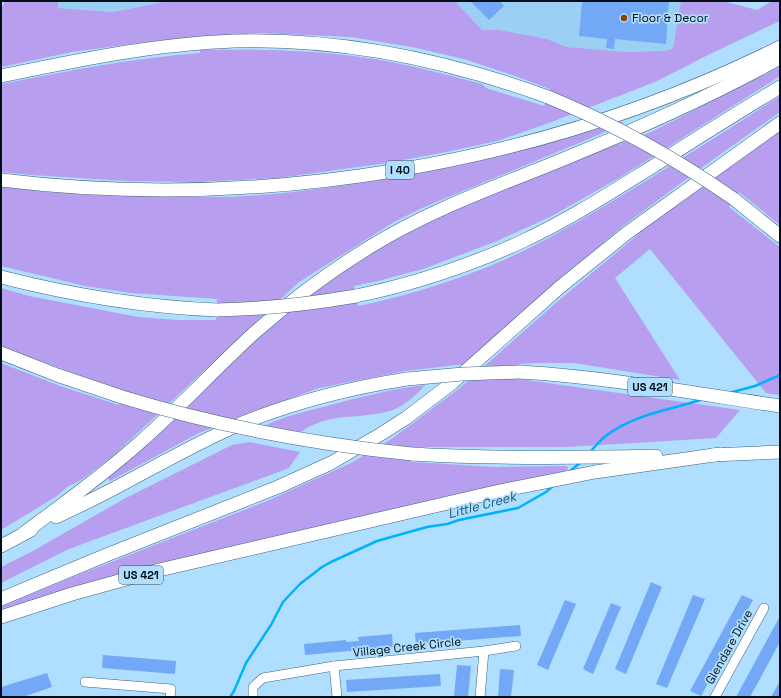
<svg xmlns="http://www.w3.org/2000/svg" width="781" height="698" font-family="'Space Grotesk',sans-serif">
	<style>
		.built { fill: #9bd0f4 }
		.green { fill: #b79eee }
		.lines { fill: none; stroke-linecap: round; stroke-linejoin: round }
		.stream { stroke: #00b1fc; stroke-width: 2.5 }
		.building { fill: #73a8f6 }
		.minor-casing { stroke: #396480; stroke-width: 10 }
		.highway-casing { stroke: #396480; stroke-width: 14 }
		.minor { stroke: #fff; stroke-width: 9 }
		.highway { stroke: #fff; stroke-width: 13 }
		.highway-bridge-casing { stroke: #396480; stroke-width: 14; stroke-linecap: butt }
		.highway-bridge { stroke: #fff; stroke-width: 13 }
		.poi-dot { fill: #824402; stroke: #afdefe; stroke-width: 1.5 }
		.labels { text-anchor: middle; dominant-baseline: central; stroke-width: 3.5; stroke-linejoin: round; paint-order: stroke }
		.shield { fill: #afdefe; stroke: #344c5d; stroke-width: 1 }
		.shield-label { font-size: 11px; font-weight: bold; fill: #000e18 }
		.poi-label { font-size: 12px; fill: #000e18; stroke: #afdefe; text-anchor: start }
		.street-label { font-size: 12px; fill: #000e18; stroke: #afdefe }
		.water-label { font-size: 13px; font-style: italic; fill: #225877; stroke: #afdefe }
	</style>
	<rect width="100%" height="100%" fill="#afdefe"/>
	<g class="built">
		<path d="M58 1H169L113 12 58 8Z"/>
		<path d="M455 1H681L673 49 664 51 626 52 567 47 547 39 500 30H482Z"/>
	</g>
	<g class="green">
		<path d="M5 1H58V8L113 12 169 1H455L482 30H500L547 39 567 47 626 52 664 51 673 49 681 1H723L757 10 772 1H780V21L710 54 655 82 549 123 497 141 446 152 387 163 278 178 236 180 195 182 126 181 32 175 1 172V84C67 71 133 58 200 53V50C264 49 328 50 391 62 422 68 452 76 482 84L486 88 544 106 550 89 512 75 464 59 412 47 351 37 257 33 153 41 72 52 1 67V10Z"/>
		<path d="M780 67V76L619 178 550 217 497 241 423 269 378 281 354 286 358 306C402 297 444 284 485 268 528 251 567 228 606 205 665 170 722 133 780 96V112L715 158 623 226 529 307 465 364 405 371 319 388 235 418 197 434 110 481 107 477 259 337 313 291 370 253 450 212 597 152 649 133Z"/>
		<path d="M622 122 624 123 591 138 422 208 394 222 299 282 113 456 81 480 67 487 57 496 1 530V363L63 387 119 405 124 391 1 347V288L29 296 138 317 178 320H216L217 299 131 293 85 286 1 266V186C62 193 123 196 184 196 204 196 224 198 244 196 273 195 303 191 332 187 430 174 527 151 622 122Z"/>
		<path d="M780 131V225L739 192 729 207 780 247V395L766 393 650 249 615 278 680 380 574 363H534L520 364 519 379 740 410 716 438 567 447H413L412 462 495 467 567 466 568 469 565 471 84 585 1 612V607L73 577 267 501 351 463 393 438 461 387 558 301 634 238 640 232Z"/>
		<path d="M425 385C417 394 408 403 397 408 385 414 372 414 360 416 339 417 319 419 301 432L264 426C283 417 303 412 323 407 356 398 391 389 425 385Z"/>
		<path d="M249 442 300 452 289 468 69 549 1 583V567L33 551 122 500 232 445Z"/>
	</g>
	<g class="lines">
		<g class="stream">
			<path d="M729 393 755 386 780 375"/>
			<path d="M589 453C595 447 600 440 607 435 635 414 671 410 703 399"/>
			<path d="M570 471 580 463"/>
			<path d="M230 697 234 691 246 663 271 625 283 602 300 584 322 567 331 562 377 541 427 527 447 524 459 520 518 508 546 492 553 486"/>
		</g>
	</g>
	<g class="building">
		<path d="M470 1H500L504 6 489 20Z"/>
		<path d="M582 1H669L666 44 615 39 614 49 606 48 607 39 579 36Z"/>
		<path d="M651 582 662 587 626 674 615 669Z"/>
		<path d="M693 595 705 599 667 688 656 684Z"/>
		<path d="M742 595 753 600 701 696 690 691Z"/>
		<path d="M565 600 576 604 548 670 537 665Z"/>
		<path d="M611 603 621 607 593 674 583 669Z"/>
		<path d="M780 616V642L750 697H736Z"/>
		<path d="M520 625 521 636 416 644 415 633Z"/>
		<path d="M392 634 393 647 305 655 304 644 346 640V642L359 641 358 637Z"/>
		<path d="M103 655 176 661 175 674 102 668Z"/>
		<path d="M457 665 471 666 468 697H454Z"/>
		<path d="M500 669 514 670 511 697H498Z"/>
		<path d="M47 673 52 687 23 697H1V687Z"/>
		<path d="M440 674 441 686 347 692 346 680Z"/>
		<path d="M780 681V697H771Z"/>
	</g>
	<g class="lines">
		<defs>
			<g id="minor">
				<path d="M334 666 337 697"/>
				<path d="M85 682 171 689 170 697"/>
				<path d="M253 697V687L263 678 334 666 484 651 516 646"/>
				<path d="M480 697 484 651"/>
				<path d="M715 697 764 608"/>
			</g>
			<g id="highway">
				<path d="M1 76C78 60 155 44 234 41 341 38 447 60 548 97"/>
				<path d="M1 180C262 212 544 165 780 47"/>
				<path d="M734 199 780 236"/>
				<path d="M1 277C72 295 143 307 217 310"/>
				<path d="M356 296C414 284 469 266 523 241 568 220 610 193 652 167 694 140 737 113 780 87"/>
				<path d="M1 353 57 375 122 397"/>
				<path d="M519 372C607 377 693 393 780 406"/>
				<path d="M412 454C494 459 575 458 656 456"/>
				<path d="M712 455 780 452"/>
				<path d="M56 517C75 508 94 499 113 489 155 467 196 443 240 424 294 402 349 388 407 379"/>
				<path d="M24 533C63 504 102 476 138 444 178 409 214 370 253 334 290 301 330 271 373 245 435 207 504 184 571 156 642 127 713 95 780 58"/>
				<path d="M1 546 31 530"/>
				<path d="M1 599 104 556 278 487 331 463 381 434 406 418 452 383 560 287 627 233 780 123"/>
				<path d="M1 617 72 594 155 571 495 492 595 472 721 454"/>
			</g>
		</defs>
		<use href="#minor" class="minor-casing"/>
		<use href="#highway" class="highway-casing"/>
		<use href="#minor" class="minor"/>
		<use href="#highway" class="highway"/>
		<defs>
			<g id="highway-bridge">
				<path d="M548 97C614 124 675 158 734 199"/>
				<path d="M217 310C264 309 310 304 356 296"/>
				<path d="M407 379 463 374 519 372"/>
				<path d="M122 397C217 426 313 444 412 454"/>
			</g>
		</defs>
		<use href="#highway-bridge" class="highway-bridge-casing"/>
		<use href="#highway-bridge" class="highway-bridge"/>
	</g>
	<circle class="poi-dot" cx="624" cy="18" r="4"/>
	<g class="labels">
		<g class="shield">
			<rect x="386" y="161" width="28" height="18" rx="3"/>
			<rect x="628" y="378" width="44" height="18" rx="3"/>
			<rect x="119" y="566" width="44" height="18" rx="3"/>
		</g>
		<g class="shield-label">
			<text x="400" y="170">I 40</text>
			<text x="650" y="387">US 421</text>
			<text x="141" y="575">US 421</text>
		</g>
		<g class="poi-label">
			<text x="632" y="18">Floor &amp; Decor</text>
		</g>
		<g class="street-label">
			<text transform="translate(407 647) rotate(-6)">Village Creek Circle</text>
			<text transform="translate(729 647) rotate(-61)">Glendare Drive</text>
		</g>
		<g class="water-label">
			<text transform="translate(482 505) rotate(-15)">Little Creek</text>
		</g>
	</g>
	<rect width="781" height="698" fill="none" stroke="#000e18" stroke-width="4"/>
</svg>
